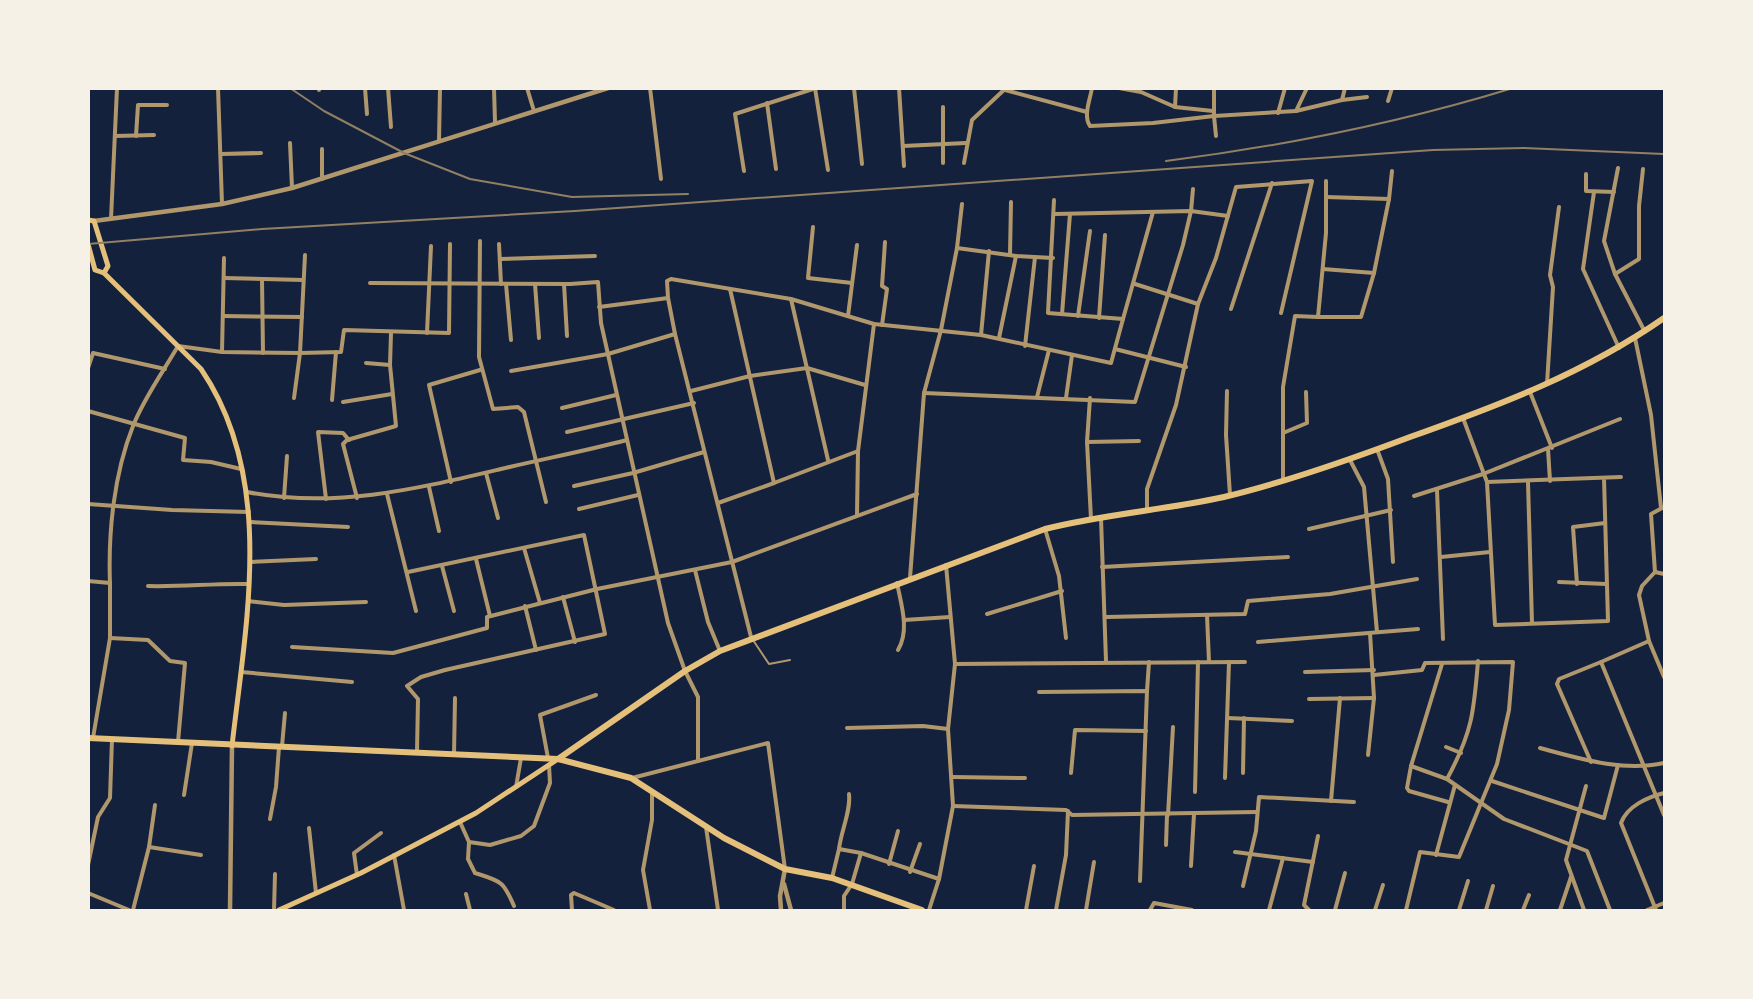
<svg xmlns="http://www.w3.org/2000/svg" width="1753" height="999" font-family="'IBM Plex Sans',sans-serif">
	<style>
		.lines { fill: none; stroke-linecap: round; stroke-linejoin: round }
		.service { stroke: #b1986c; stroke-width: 2 }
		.minor { stroke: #b1986c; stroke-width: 4 }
		.tertiary { stroke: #b1986c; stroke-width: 4.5 }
		.secondary { stroke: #e5c07b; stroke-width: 5 }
		.primary { stroke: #e5c07b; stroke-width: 6 }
		.rail { stroke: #918062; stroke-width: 2 }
	</style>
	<rect width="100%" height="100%" fill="#14213d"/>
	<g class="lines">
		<path class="service" d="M753 640 769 664 790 660"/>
		<g class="minor">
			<path d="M218 88 222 204"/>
			<path d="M365 88 367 114"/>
			<path d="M388 88 391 127"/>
			<path d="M494 88 495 122"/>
			<path d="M527 88 534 111"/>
			<path d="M650 88 661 179"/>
			<path d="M815 88 828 170"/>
			<path d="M854 88 862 164"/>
			<path d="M899 88 904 166"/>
			<path d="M1092 88C1090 100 1083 116 1090 126L1153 123 1214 116 1216 136"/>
			<path d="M1119 88 1141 92 1175 107 1213 111"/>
			<path d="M1214 88V116L1296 111"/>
			<path d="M1307 88 1296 111 1342 100 1345 88"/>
			<path d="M1419 88H1426"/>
			<path d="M319 90V88"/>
			<path d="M1005 90 1087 112"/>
			<path d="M1342 100 1367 97"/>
			<path d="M1388 101 1392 88"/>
			<path d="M767 103 776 169"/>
			<path d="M943 107V163"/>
			<path d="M1175 107 1176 88"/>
			<path d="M1278 113 1285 88"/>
			<path d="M115 136 154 135"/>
			<path d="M136 136 138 105H167"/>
			<path d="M439 141 440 88"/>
			<path d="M290 143 292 188"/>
			<path d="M903 146 966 143"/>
			<path d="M322 149V179"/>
			<path d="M221 154 261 153"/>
			<path d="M964 163 972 120 1006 88"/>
			<path d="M1618 168 1604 241 1615 274 1639 259V206L1643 169"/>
			<path d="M744 171 735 114 816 88"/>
			<path d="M1586 174V191L1614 192"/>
			<path d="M1594 192 1583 269 1619 348"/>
			<path d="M1326 197 1389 199 1374 273"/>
			<path d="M1389 199 1392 171"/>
			<path d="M1054 200 1048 313 1123 319 1153 212"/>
			<path d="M1055 214 1191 211 1228 216"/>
			<path d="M111 219 117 88"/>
			<path d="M813 227 808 278 852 283"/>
			<path d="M480 241 479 357 493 409 518 407 524 412 546 502"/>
			<path d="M499 244 501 284"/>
			<path d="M957 248 1016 256 1053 258"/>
			<path d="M1010 254 1011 202"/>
			<path d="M224 258 222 352 300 353 305 255"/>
			<path d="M500 259 595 256"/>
			<path d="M1615 274 1645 332"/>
			<path d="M224 278 303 280"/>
			<path d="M262 279 263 353"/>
			<path d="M370 283 570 284 598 282 601 323 668 623 685 671 698 697V761"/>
			<path d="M506 284 511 340"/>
			<path d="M535 284 539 338"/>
			<path d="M564 284 567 336"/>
			<path d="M1135 284 1198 304"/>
			<path d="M791 299 828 460"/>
			<path d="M599 307 668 298"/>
			<path d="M1231 309 1272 183"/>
			<path d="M1062 314 1070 214"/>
			<path d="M223 316 302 317"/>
			<path d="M848 316 857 245"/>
			<path d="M1078 316 1090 231"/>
			<path d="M1318 317H1361L1374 273 1323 269"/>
			<path d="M1099 318 1105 235"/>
			<path d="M882 325 887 289 882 286 885 242"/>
			<path d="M427 333 431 246"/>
			<path d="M981 335 989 251"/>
			<path d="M999 338 1016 256"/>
			<path d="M1635 338 1651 415 1661 508"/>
			<path d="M1025 346 1035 257"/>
			<path d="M1115 349 1186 367"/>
			<path d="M366 363 390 365"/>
			<path d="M88 368 93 353 165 369"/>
			<path d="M511 371 608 354 675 334"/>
			<path d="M1547 384 1553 287 1550 275 1559 207"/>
			<path d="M691 391 750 376 807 368 865 385"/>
			<path d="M1227 391 1226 435 1230 495"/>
			<path d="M1530 392 1552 448"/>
			<path d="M924 393 1135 402 1183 245 1191 211 1193 189"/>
			<path d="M1037 397 1049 350"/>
			<path d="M294 398 300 353 341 352 344 330 449 333 450 244"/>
			<path d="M1066 398 1072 355"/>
			<path d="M332 400 336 352"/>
			<path d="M343 402 392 394"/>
			<path d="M562 408 616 395"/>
			<path d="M88 411 185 438 183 460 211 462 241 469"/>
			<path d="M1463 418 1487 482"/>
			<path d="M567 432 694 403"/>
			<path d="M1283 433 1307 423 1306 392"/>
			<path d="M1087 442 1090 398"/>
			<path d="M1377 449 1388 479 1393 562"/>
			<path d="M1548 449 1550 481"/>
			<path d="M1350 460 1364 487 1377 632"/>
			<path d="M486 473 498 518"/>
			<path d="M1604 478 1608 621 1495 625 1487 482 1621 477"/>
			<path d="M1283 480V387L1295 316 1318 317 1326 233V181"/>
			<path d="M451 482 429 385 480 370"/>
			<path d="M1528 482 1532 623"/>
			<path d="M774 483 858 451"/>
			<path d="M574 486 633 473 704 452"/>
			<path d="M429 487 439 531"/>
			<path d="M1437 490 1443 639"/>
			<path d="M247 492C334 509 416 489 501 469 543 459 585 451 627 440"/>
			<path d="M387 494 416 611"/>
			<path d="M1414 496 1483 474 1620 419"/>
			<path d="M284 498 287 456"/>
			<path d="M357 498 343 444 347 440 396 426 390 365 391 333"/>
			<path d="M326 499 318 432 343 433 349 440"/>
			<path d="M718 503 774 483 730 289"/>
			<path d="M88 504 172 510 249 512"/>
			<path d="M579 509 638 495"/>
			<path d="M1147 510V489L1176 405 1198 304 1216 258 1236 187 1312 181 1281 313"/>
			<path d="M857 515 858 451 874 324"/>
			<path d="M1101 518 1106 661"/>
			<path d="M1091 519 1087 442 1139 441"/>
			<path d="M250 522 348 527"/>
			<path d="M1045 529 1059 576 1066 638"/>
			<path d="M1309 529 1391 510"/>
			<path d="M524 548 540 603"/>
			<path d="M1441 557 1490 552"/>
			<path d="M476 559 490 616"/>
			<path d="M250 562 316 559"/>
			<path d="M442 566 454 611"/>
			<path d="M1102 567 1288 557"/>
			<path d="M695 570 708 622 720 651"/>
			<path d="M408 572 584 535 605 634 445 670 421 677 407 686 418 699 417 752"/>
			<path d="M1655 572 1664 574"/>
			<path d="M910 578 924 393 941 330 957 248 962 204"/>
			<path d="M88 581 110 583V638L93 738"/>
			<path d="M1559 582 1606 584"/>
			<path d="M897 583C901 604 910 630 898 650"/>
			<path d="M110 584C108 532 114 474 133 426 144 398 163 372 178 346L222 352"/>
			<path d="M1577 584 1573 527 1605 523"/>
			<path d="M148 586C183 587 214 583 248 584"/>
			<path d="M563 597 575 642"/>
			<path d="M248 601 284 605 366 602"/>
			<path d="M525 606 536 650"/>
			<path d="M987 614 1062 591"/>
			<path d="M1207 615 1209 662"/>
			<path d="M1106 617 1245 614 1248 601 1330 594 1417 579"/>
			<path d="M904 620 950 617"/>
			<path d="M751 637 675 334 668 298 667 281 671 279 791 299 874 324 981 335 1111 363 1123 319"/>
			<path d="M110 638 148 640 170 661 185 663 178 742"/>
			<path d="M1649 641 1639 595 1642 586 1655 572 1651 514 1664 507"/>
			<path d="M1258 642 1418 629"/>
			<path d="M292 647 393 653 487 628V617L597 589 732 562 917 494"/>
			<path d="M955 664 1245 662"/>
			<path d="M1442 664 1411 766 1407 788 1409 791 1448 802"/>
			<path d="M241 672 352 682"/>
			<path d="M1305 672 1374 670"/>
			<path d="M1374 675 1422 670 1425 663 1513 662 1509 710 1497 764 1459 857 1420 852 1406 910"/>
			<path d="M1664 677 1649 641 1601 662 1664 815"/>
			<path d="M1147 691 1149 662"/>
			<path d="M1039 692 1147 691 1140 881"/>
			<path d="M1309 699 1374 698"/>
			<path d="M1228 718 1292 721"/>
			<path d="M847 728 923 726 948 729"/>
			<path d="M282 746 285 713"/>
			<path d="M1446 747 1461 753"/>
			<path d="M1540 748C1581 759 1623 772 1664 763"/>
			<path d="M454 755 455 698"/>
			<path d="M1368 755 1374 698 1370 633"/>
			<path d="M548 758 540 715 596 695"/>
			<path d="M1591 762 1557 684 1559 679 1601 662"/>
			<path d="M1411 766 1447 779 1504 819 1587 851 1610 910"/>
			<path d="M1071 773 1075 730 1146 731"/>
			<path d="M1243 773 1244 718"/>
			<path d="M952 777 1025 778"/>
			<path d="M632 778 768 743 785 869"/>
			<path d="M1225 778 1229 662"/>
			<path d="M1447 779C1472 733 1474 712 1478 661"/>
			<path d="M1492 781 1604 818 1618 765"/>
			<path d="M516 787 521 758"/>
			<path d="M1195 792 1198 662"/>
			<path d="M184 795 192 743"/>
			<path d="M1331 801 1340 698"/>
			<path d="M953 806 1066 810 1072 815 1257 812"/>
			<path d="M1168 815 1173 727"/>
			<path d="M270 819 276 787 279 747"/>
			<path d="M460 822 469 842 490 845 521 836 534 826 550 783 549 765"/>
			<path d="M706 827 718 910"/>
			<path d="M309 828 316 893"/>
			<path d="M469 842 468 859 475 873C500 881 503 880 514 906"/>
			<path d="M1166 845 1167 815"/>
			<path d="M149 847 201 855"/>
			<path d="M839 849C841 831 851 811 849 794"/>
			<path d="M1235 852 1313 862"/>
			<path d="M394 855 404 910"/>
			<path d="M1436 855 1455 785"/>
			<path d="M889 864 898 831"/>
			<path d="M88 865 98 817 110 798 112 739"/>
			<path d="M1191 866 1194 814"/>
			<path d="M910 872 920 844"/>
			<path d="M357 875 354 853 381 833"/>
			<path d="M832 878 839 849 861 853 939 879"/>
			<path d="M1243 886 1256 831 1259 797 1354 802"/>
			<path d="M88 893 129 910"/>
			<path d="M466 894 470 910"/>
			<path d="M133 910 149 847 155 805"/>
			<path d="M274 910 275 874"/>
			<path d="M572 910 571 895 574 893 614 910"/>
			<path d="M650 910 643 870 652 820V793"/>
			<path d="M844 910V896L852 884 861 853"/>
			<path d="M929 910 939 879 953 806 948 729 955 664 946 565"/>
			<path d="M1026 910 1034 866"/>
			<path d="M1056 910 1066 855 1068 811"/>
			<path d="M1086 910 1094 862"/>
			<path d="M1150 910 1154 903 1192 910"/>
			<path d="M1269 910 1283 858"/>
			<path d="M1309 910 1304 905 1318 836"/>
			<path d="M1335 910 1345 873"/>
			<path d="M1375 910 1383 885"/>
			<path d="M1459 910 1468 881"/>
			<path d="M1486 910 1493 886"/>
			<path d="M1523 910 1529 895"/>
			<path d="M1560 910 1571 877"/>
			<path d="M1584 910 1566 860 1586 786"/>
			<path d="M1647 910 1664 903"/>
			<path d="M1656 910 1621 823C1627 806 1648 797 1664 793"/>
		</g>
		<g class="tertiary">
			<path d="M94 221 222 204 292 188 608 88"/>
			<path d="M784 884 791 910"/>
			<path d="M230 910 232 746"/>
			<path d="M781 910 780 896 785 869"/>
		</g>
		<g class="secondary">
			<path d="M88 220 94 221 108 266 104 273"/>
			<path d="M88 244 95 270 104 273 201 369C276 479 246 622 232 746"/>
			<path d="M279 910 361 873 476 813 558 759"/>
		</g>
		<g class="primary">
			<path d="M88 738 558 759 631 778 724 838 785 869 832 878 922 910"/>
			<path d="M558 759 685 671 720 651 1045 529C1104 514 1165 510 1224 497 1287 482 1349 460 1410 437 1500 405 1585 373 1664 318"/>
		</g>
		<g class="rail">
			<path d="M290 88 324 111 404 153 470 179 572 197 688 194"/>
			<path d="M1166 161C1284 146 1399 123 1513 88"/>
			<path d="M88 244 262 229 575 211 1433 150 1524 148 1664 154"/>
		</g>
	</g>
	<rect width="1753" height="999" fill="none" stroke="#f6f1e7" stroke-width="180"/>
</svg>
